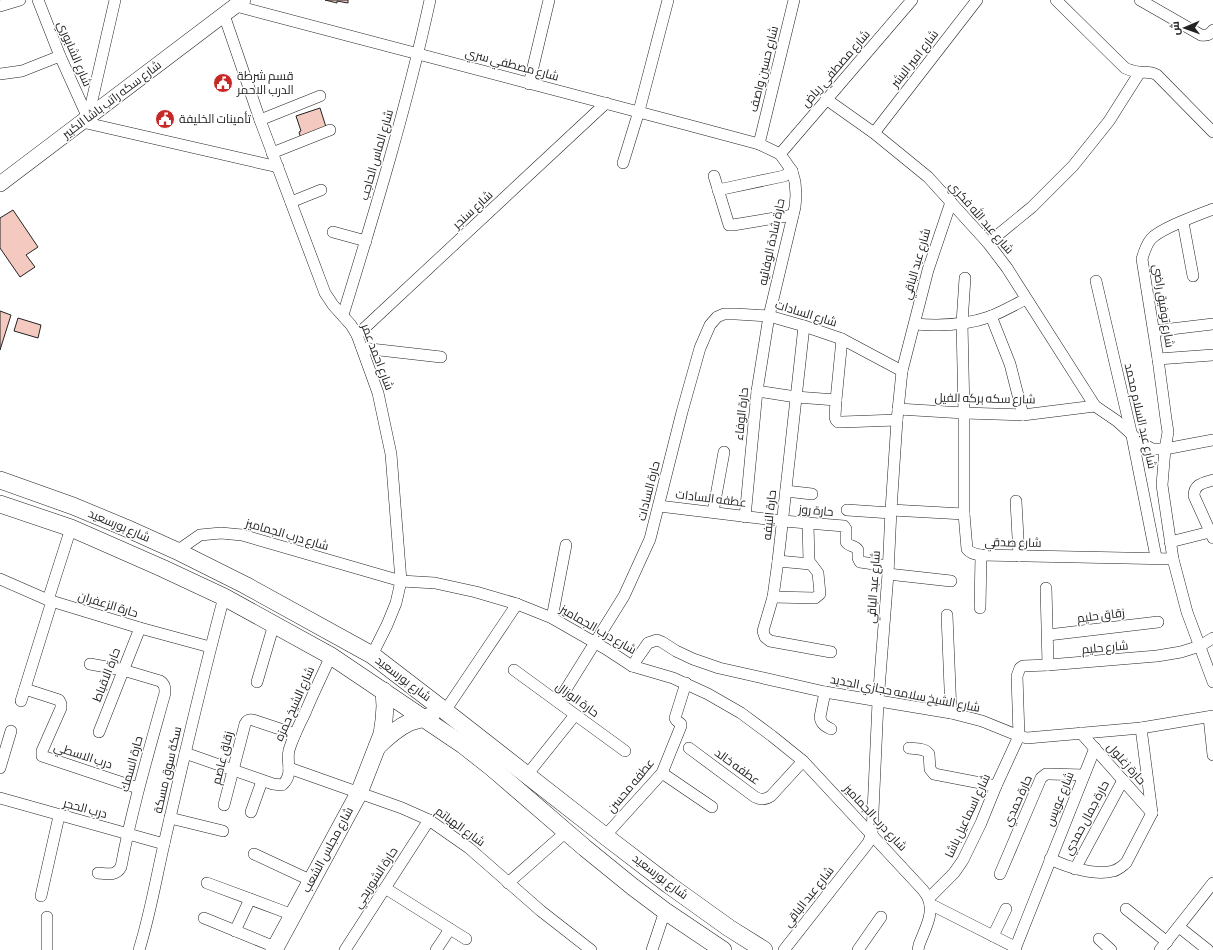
<svg xmlns="http://www.w3.org/2000/svg" width="1213" height="950" font-family="'Sofia Sans Condensed',Cairo,sans-serif">
	<style>
		.building { fill: #f3c9c0; stroke: #222 }
		.lines { fill: none; stroke-linecap: round; stroke-linejoin: round }
		.street-casing { stroke: #222; stroke-width: 12 }
		.secondary-casing { stroke: #222; stroke-width: 16 }
		.primary-casing { stroke: #222; stroke-width: 18 }
		.street { stroke: #fff; stroke-width: 11 }
		.secondary { stroke: #fff; stroke-width: 15 }
		.primary { stroke: #fff; stroke-width: 17 }
		.labels { text-anchor: middle; dominant-baseline: central; stroke-width: 3; stroke-linejoin: round; paint-order: stroke }
		.street-label { font-size: 12px; fill: #222; stroke: #fff }
		.poi-label { font-size: 12px; fill: #222; stroke: #fff; text-anchor: start }
	</style>
	<rect width="100%" height="100%" fill="#fff"/>
	<g class="building">
		<path d="M325 0H348V3L337 1V3Z"/>
		<path d="M320 108 326 127 302 143 299 132 301 131 296 116Z"/>
		<path d="M13 210 38 247 26 255 35 267 20 277 0 248V218Z"/>
		<path d="M0 311 11 315 0 350Z"/>
		<path d="M18 318 41 325 38 338 14 331Z"/>
	</g>
	<g class="lines">
		<defs>
			<g id="street">
				<path d="M38 0 60 56 88 118"/>
				<path d="M1056 0 1125 68C1129 70 1133 71 1138 72 1145 73 1150 71 1157 75L1213 132"/>
				<path d="M1140 0 1201 35C1206 36 1210 35 1213 30"/>
				<path d="M0 6 20 0"/>
				<path d="M236 6 688 125 759 144 780 154 792 171 795 182 796 195 795 207 769 316 757 391 745 517"/>
				<path d="M224 15 260 120 325 293 333 305 351 325 357 335 378 393 391 454 401 581 396 603 387 625 372 655"/>
				<path d="M0 74 22 71 60 56"/>
				<path d="M529 84 549 0"/>
				<path d="M826 99 874 133 928 177 988 243 1007 268 1095 406"/>
				<path d="M88 118 115 0"/>
				<path d="M260 120 320 96"/>
				<path d="M82 122 278 167"/>
				<path d="M874 133 977 0"/>
				<path d="M759 144 794 0"/>
				<path d="M272 153 330 130"/>
				<path d="M780 154 912 0"/>
				<path d="M623 163 639 111 668 0"/>
				<path d="M714 176 729 225H733L793 215"/>
				<path d="M718 190 784 176 792 171"/>
				<path d="M291 202 321 190"/>
				<path d="M1213 209C1198 215 1161 228 1151 239 1146 245 1144 252 1142 259L1158 359 1166 419 1168 432 1165 449 1162 485 1173 559 1187 612 1213 682"/>
				<path d="M1183 222 1193 276"/>
				<path d="M333 232 366 241"/>
				<path d="M988 243 1032 207 1073 166 1109 121 1140 72"/>
				<path d="M965 278 962 323 964 413V514L967 549C971 554 975 554 981 555L1173 559"/>
				<path d="M1096 281 1132 436 1156 557"/>
				<path d="M343 315C375 211 407 106 430 0"/>
				<path d="M991 316 1010 364 1023 415"/>
				<path d="M915 324C939 326 966 325 989 317 1002 312 1014 305 1026 299"/>
				<path d="M804 326 778 561 773 597 763 631 765 637 770 641 831 652"/>
				<path d="M1154 331 1213 324"/>
				<path d="M357 335 606 103"/>
				<path d="M842 339 836 400 835 417 836 420 838 422H842L897 420"/>
				<path d="M362 348 441 357"/>
				<path d="M1158 359 1213 355"/>
				<path d="M757 391 796 397 836 400"/>
				<path d="M898 409 964 413 1023 415 1095 406 1117 421 1140 442 1152 449H1165L1213 440"/>
				<path d="M1213 480C1203 483 1194 484 1194 496L1213 538"/>
				<path d="M786 491 812 494"/>
				<path d="M1016 501 1019 556"/>
				<path d="M659 506 783 521 844 526 846 529V542C849 547 855 545 858 550V558L860 562 888 566"/>
				<path d="M847 510 891 513"/>
				<path d="M891 510 964 514"/>
				<path d="M713 512 724 452"/>
				<path d="M1170 542 1210 532"/>
				<path d="M177 551 200 535 221 533 242 535 401 581 435 583 476 592 517 604 552 618 606 649 632 666 673 678 708 694 741 713 772 736 803 761 923 890C925 893 927 895 928 898 935 913 924 931 919 945L918 950"/>
				<path d="M778 561 810 564"/>
				<path d="M888 574 951 581"/>
				<path d="M0 579 48 600 140 628 210 647"/>
				<path d="M1046 588 1048 665"/>
				<path d="M773 597 815 598 820 594 818 573 809 561 808 524"/>
				<path d="M48 600 71 528"/>
				<path d="M980 608 981 555"/>
				<path d="M947 615 951 713"/>
				<path d="M552 618 566 545"/>
				<path d="M1048 635 1158 622"/>
				<path d="M90 664 123 670 160 681C165 684 165 688 165 693 149 751 132 808 121 867 116 876 108 874 98 873"/>
				<path d="M632 666 648 643 657 640 662 642 676 651 693 659 719 668 825 692 951 713 982 721 1019 736 1027 738 1141 728 1213 716"/>
				<path d="M514 670 625 751"/>
				<path d="M257 682 274 624"/>
				<path d="M25 689 59 700 61 704V708L42 751V756L138 788"/>
				<path d="M825 692 820 717C821 724 825 726 831 729"/>
				<path d="M21 701 52 601"/>
				<path d="M558 702 624 596 650 539 682 412 700 348 710 325 717 317 724 314H736L769 316 804 326 842 339 902 371"/>
				<path d="M445 711 517 604"/>
				<path d="M1209 717 1213 755"/>
				<path d="M1141 728 1152 813"/>
				<path d="M99 732 140 628"/>
				<path d="M1081 733 1152 813"/>
				<path d="M689 748 755 797C761 800 765 800 771 796L803 761"/>
				<path d="M909 748C916 749 925 748 929 754L930 769 934 774 996 786"/>
				<path d="M185 753 273 784 282 785C294 775 286 763 289 750 293 737 299 725 305 713 313 694 322 675 331 656"/>
				<path d="M0 768 11 731"/>
				<path d="M289 768 402 808 429 820 469 848 541 911 591 950"/>
				<path d="M662 773 712 807"/>
				<path d="M527 775 575 715"/>
				<path d="M0 798 164 844"/>
				<path d="M224 805 245 724C247 720 249 719 253 720L295 734"/>
				<path d="M251 812 262 781"/>
				<path d="M170 818 223 831"/>
				<path d="M605 836 662 773 681 726V724L676 720 675 718 686 683"/>
				<path d="M254 854 312 881"/>
				<path d="M1050 859C1067 867 1095 876 1113 871 1118 870 1122 866 1126 863L1152 813"/>
				<path d="M1075 869 1123 780"/>
				<path d="M1000 874 1041 778 1046 774H1049L1084 775"/>
				<path d="M207 883 293 915"/>
				<path d="M508 883 566 832"/>
				<path d="M385 888 466 939"/>
				<path d="M41 896 59 816"/>
				<path d="M929 898 954 873 963 860 981 823 996 786 1019 736 1017 676 1020 668 1023 666 1048 665 1157 656 1181 652 1200 646 1213 638"/>
				<path d="M930 904 1011 945 1016 950"/>
				<path d="M1126 909 1167 942"/>
				<path d="M204 918 275 947"/>
				<path d="M1179 927 1208 950"/>
				<path d="M235 931 250 899"/>
				<path d="M993 936 1006 909"/>
				<path d="M1099 939 1111 950"/>
				<path d="M1015 949 1095 748"/>
				<path d="M47 950V917"/>
				<path d="M139 950C150 915 156 879 164 844 183 761 202 679 224 597"/>
				<path d="M345 950 429 820"/>
				<path d="M436 950 450 929"/>
				<path d="M652 950 665 911"/>
				<path d="M784 950 868 843 872 834 878 702 888 574 891 510 897 420 902 371 928 270 951 202"/>
				<path d="M858 950 881 917"/>
				<path d="M1160 950 1213 883"/>
			</g>
			<path id="secondary" d="M0 184 243 0"/>
			<g id="primary">
				<path d="M0 480 73 506 126 528 177 551 245 585 372 655 445 711 605 836 669 885 729 928 764 950"/>
				<path d="M0 504 71 528 162 568 224 597 331 656 463 745 491 767 585 848 633 887 665 911 723 950"/>
				<path d="M377 747C387 737 397 728 410 722 417 720 424 718 431 716"/>
				<path d="M274 950 359 793 382 734 384 720 385 706 384 691"/>
			</g>
		</defs>
		<use href="#street" class="street-casing"/>
		<use href="#secondary" class="secondary-casing"/>
		<use href="#primary" class="primary-casing"/>
		<use href="#street" class="street"/>
		<use href="#secondary" class="secondary"/>
		<use href="#primary" class="primary"/>
	</g>
	<defs>
		<symbol id="civic-disc" viewBox="-11 -11 22 22"><circle r="9.5" fill="#c62828" stroke="#fff"/><path d="M-.6-6.5H3V-4.5H.6V-3L4-1V1h2V6H-6V1h2V-1L-.6-3ZM-1.2 2.5V6h2.4V2.5Z" fill="#fff"/></symbol>
	</defs>
	<g fill-rule="evenodd">
		<use href="#civic-disc" x="212" y="72" width="22" height="22"/>
		<use href="#civic-disc" x="154" y="108" width="22" height="22"/>
	</g>
	<g class="labels">
		<g class="street-label">
			<text transform="translate(74 54) rotate(67)">شارع الشابوري</text>
			<text transform="translate(915 59) rotate(-52)">شارع امير البشر</text>
			<text transform="translate(512 65) rotate(15)">شارع مصطفي سري</text>
			<text transform="translate(764 69) rotate(-76)">شارع حسين واصف</text>
			<text transform="translate(836 69) rotate(-49)">شارع مصطفي رياض</text>
			<text transform="translate(112 100) rotate(-37)">شارع سكه راتب باشا الكبير</text>
			<text transform="translate(377 155) rotate(-74)">شارع الماس الحاجب</text>
			<text transform="translate(473 210) rotate(-43)">شارع سنجر</text>
			<text transform="translate(981 218) rotate(49)">شارع عبد الله فكري</text>
			<text transform="translate(772 242) rotate(-78)">حارة شادة الوفائيه</text>
			<text transform="translate(917 264) rotate(-74)">شارع عبد الباقي</text>
			<text transform="translate(1163 306) rotate(81)">شارع توفيق راضي</text>
			<text transform="translate(806 314) rotate(17)">شارع السادات</text>
			<text transform="translate(377 357) rotate(69)">شارع احمد عمر</text>
			<text transform="translate(985 399) rotate(1)">شارع سكه بركه الفيل</text>
			<text transform="translate(742 414) rotate(-84)">حارة الوفاء</text>
			<text transform="translate(1140 416) rotate(77)">شارع عبد السلام محمد</text>
			<text transform="translate(649 491) rotate(-76)">حارة السادات</text>
			<text transform="translate(711 499) rotate(7)">عطفه السادات</text>
			<text transform="translate(816 511) rotate(5)">حارة روز</text>
			<text transform="translate(770 515) rotate(-84)">حارة النيفه</text>
			<text transform="translate(119 526) rotate(23)">شارع بورسعيد</text>
			<text transform="translate(287 535) rotate(16)">شارع درب الجماميز</text>
			<text transform="translate(1013 543) rotate(1)">شارع صدقي</text>
			<text transform="translate(874 587) rotate(-86)">شارع عبد الباقي</text>
			<text transform="translate(108 605) rotate(17)">حارة الزعفران</text>
			<text transform="translate(1101 616) rotate(-7)">زقاق حليم</text>
			<text transform="translate(598 630) rotate(30)">شارع درب الجماميز</text>
			<text transform="translate(1105 648) rotate(-5)">شارع حليم</text>
			<text transform="translate(107 675) rotate(-69)">حارة الاقباط</text>
			<text transform="translate(403 679) rotate(37)">شارع بورسعيد</text>
			<text transform="translate(905 694) rotate(11)">شارع الشيخ سلامه حجازي الجديد</text>
			<text transform="translate(577 700) rotate(36)">حارة الوزال</text>
			<text transform="translate(295 704) rotate(-66)">شارع الشيخ حمزه</text>
			<text transform="translate(83 756) rotate(18)">درب الاسطي</text>
			<text transform="translate(223 758) rotate(-76)">زقاق عاصم</text>
			<text transform="translate(132 764) rotate(-75)">حارة السمك</text>
			<text transform="translate(1126 764) rotate(48)">حارة زغلول</text>
			<text transform="translate(737 767) rotate(36)">عطفه خالد</text>
			<text transform="translate(168 770) rotate(-77)">سكة سوق مسكة</text>
			<text transform="translate(631 786) rotate(-50)">عطفه محسن</text>
			<text transform="translate(1060 799) rotate(-68)">شارع عويس</text>
			<text transform="translate(1018 801) rotate(-66)">حارة حمدي</text>
			<text transform="translate(85 809) rotate(15)">درب الحجر</text>
			<text transform="translate(968 816) rotate(-65)">شارع اسماعيل باشا</text>
			<text transform="translate(875 818) rotate(47)">شارع درب الجماميز</text>
			<text transform="translate(1087 818) rotate(-62)">حارة جمال حمدي</text>
			<text transform="translate(460 827) rotate(36)">شارع الهياتم</text>
			<text transform="translate(328 850) rotate(-62)">شارع مجلس الشعب</text>
			<text transform="translate(660 877) rotate(37)">شارع بورسعيد</text>
			<text transform="translate(376 878) rotate(-57)">حارة الشوربجي</text>
			<text transform="translate(809 897) rotate(-52)">شارع عبد الباقي</text>
		</g>
		<g class="poi-label">
			<text x="237" y="76">قسم شرطة<tspan x="237" dy="14">الدرب الاحمر</tspan></text>
			<text x="179" y="119">تأمينات الخليفة</text>
		</g>
	</g>
	<g transform="translate(1185 28) rotate(268)" stroke="#ffffff" stroke-width="3" paint-order="stroke">
	<path d="M0-3L7 15L0 10L-7 15Z" fill="#222222"/>
	<text y="-6" font-size="11" font-weight="bold" text-anchor="middle" fill="#222222">ش</text>
	</g>
</svg>
